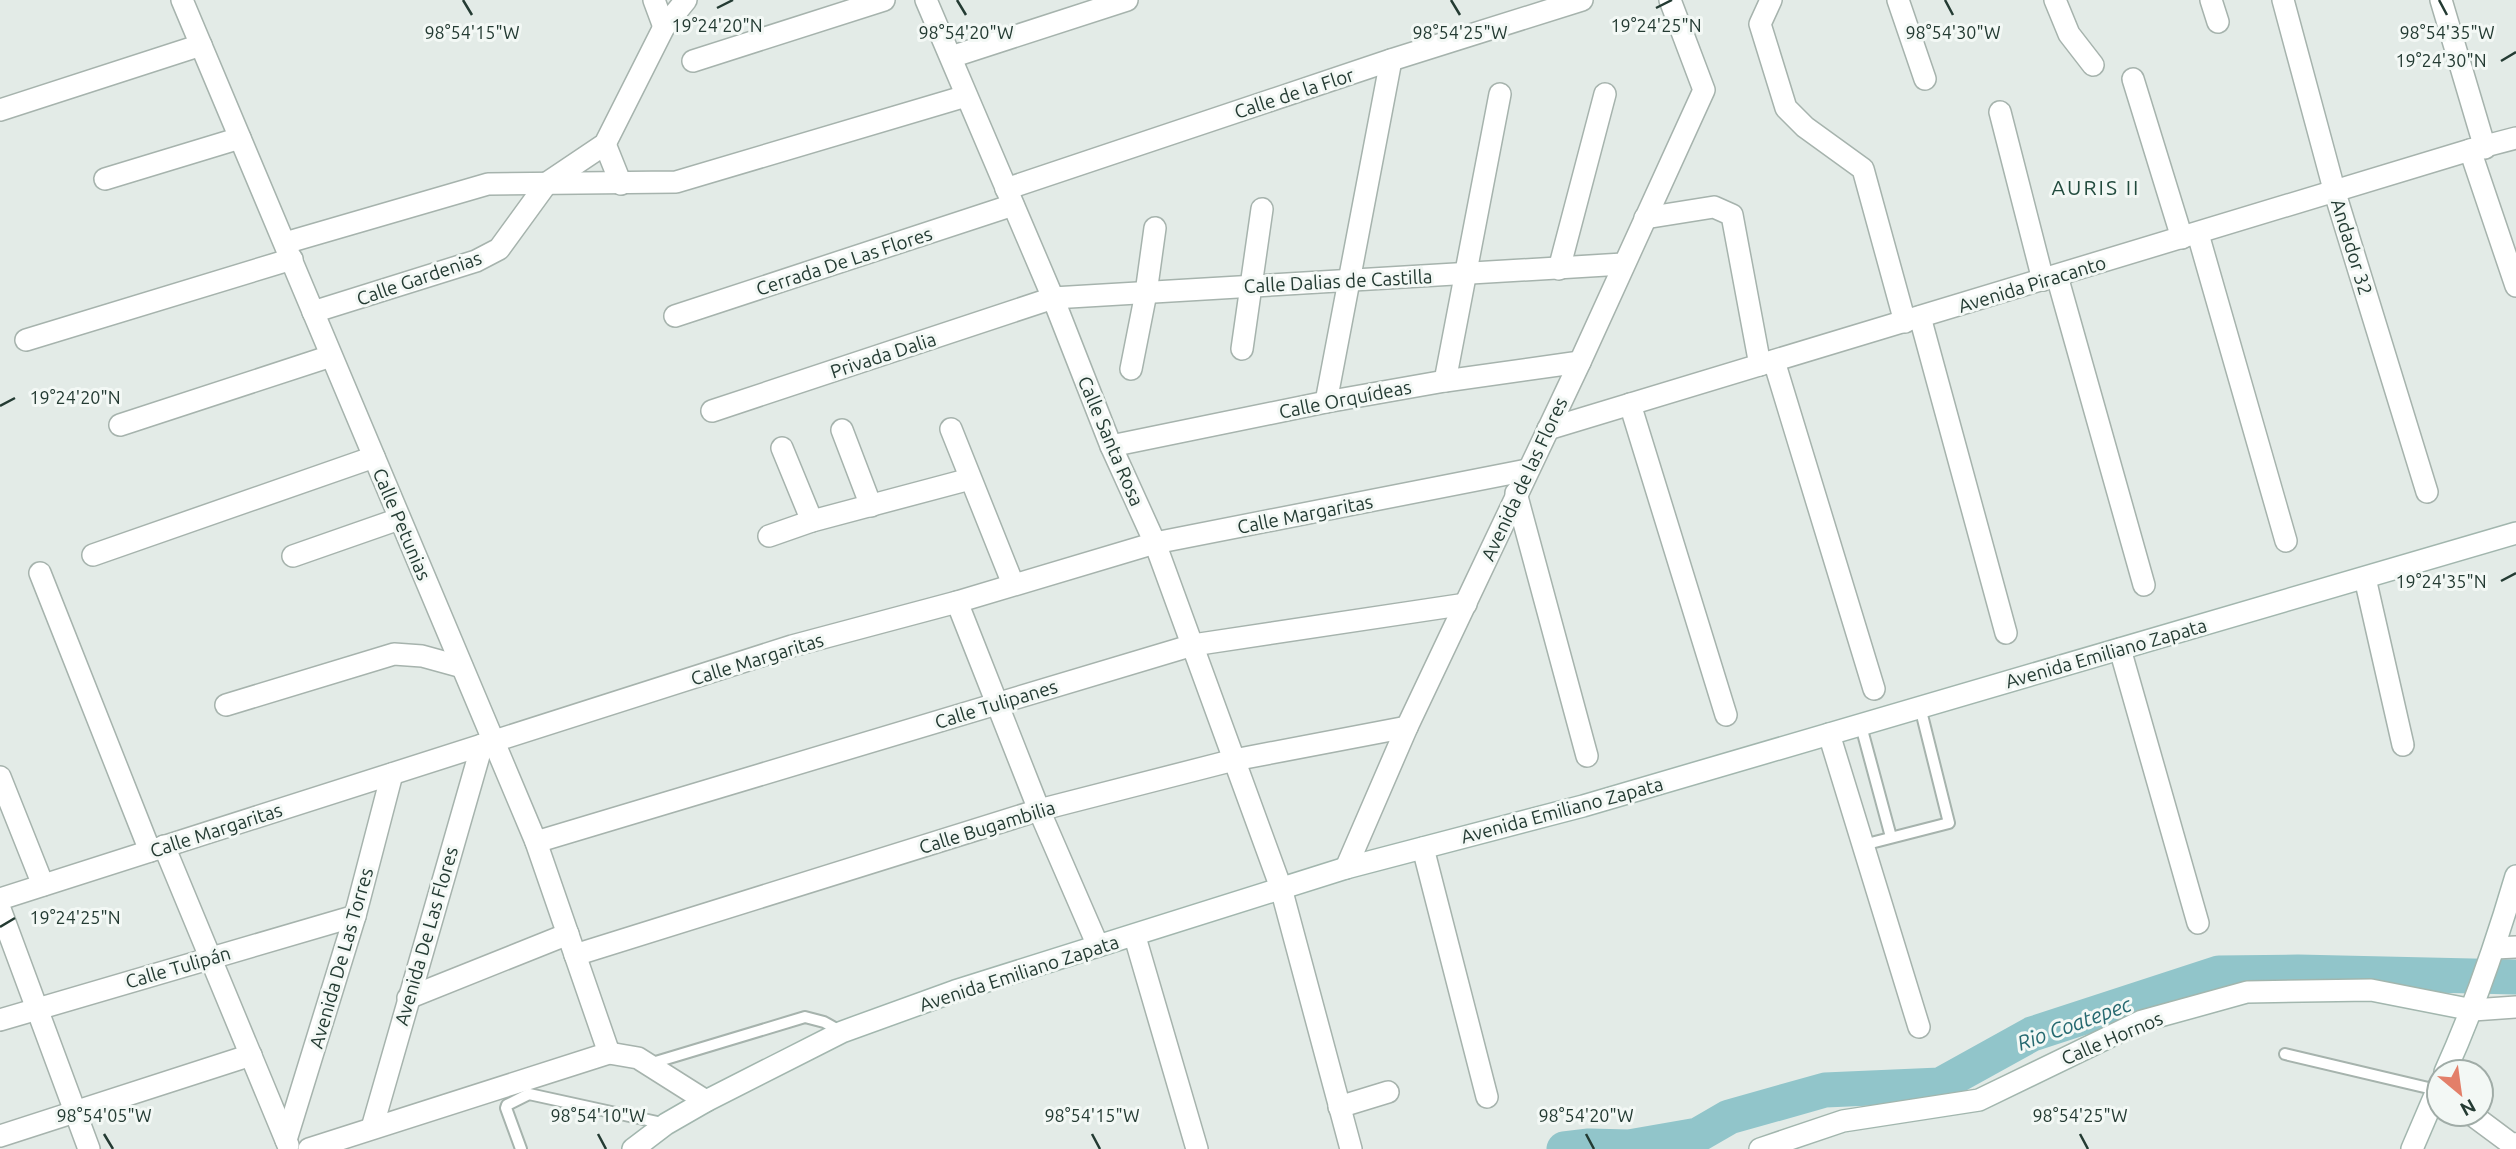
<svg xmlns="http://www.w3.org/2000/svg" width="2516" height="1149" font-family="Ubuntu,sans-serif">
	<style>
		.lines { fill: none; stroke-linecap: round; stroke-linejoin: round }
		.river { stroke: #91c5ca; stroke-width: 35 }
		.lane-casing { stroke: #a6b3ad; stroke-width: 14 }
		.street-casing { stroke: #a6b3ad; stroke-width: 24 }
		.secondary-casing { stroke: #a2b6ae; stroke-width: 24 }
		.lane { stroke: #fff; stroke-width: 10 }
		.street { stroke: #fff; stroke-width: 21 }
		.secondary { stroke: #fff; stroke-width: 21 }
		.ticks { fill: none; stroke: #243b33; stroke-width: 2.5 }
		.labels { text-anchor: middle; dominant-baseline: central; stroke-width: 6; stroke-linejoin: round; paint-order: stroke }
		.street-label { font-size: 19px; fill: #243b33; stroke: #f3f8f5 }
		.neighbourhood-label { font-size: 21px; letter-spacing: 2px; fill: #224b3e; stroke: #f3f8f5 }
		.water-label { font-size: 21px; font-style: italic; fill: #256970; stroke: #f3f8f5 }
		.ticks-label { font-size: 18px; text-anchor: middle; fill: #243b33; stroke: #f3f8f5; stroke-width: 6; stroke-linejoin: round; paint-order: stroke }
	</style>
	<rect width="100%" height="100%" fill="#e3ebe7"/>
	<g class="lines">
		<path class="river" d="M1564 1149 1589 1146 1629 1147 1698 1135 1729 1117 1825 1090 1940 1085 2032 1034 2219 973 2298 972 2516 977"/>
		<defs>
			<g id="lane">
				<path d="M1861 726 1891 837"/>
				<path d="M1863 845 1949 823 1920 707"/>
				<path d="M2285 1054 2437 1090"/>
				<path d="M649 1064 805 1017 824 1022 842 1032"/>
				<path d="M521 1149 506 1108 507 1105 529 1094 666 1124"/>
			</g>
			<g id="street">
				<path d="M182 0 536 842 609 1053"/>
				<path d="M654 0 664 27"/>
				<path d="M926 0 1053 298 1111 446 1155 543 1281 888 1351 1149"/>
				<path d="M1771 0 1760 24 1786 108 1805 127 1863 169 1905 322"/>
				<path d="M1898 0 1925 79"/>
				<path d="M2055 0 2069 34 2093 65"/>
				<path d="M2211 0 2218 22"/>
				<path d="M2283 0 2335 193 2427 492"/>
				<path d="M2441 0 2485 148"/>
				<path d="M951 57 1127 0"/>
				<path d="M693 61 884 0"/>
				<path d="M2133 79 2182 238"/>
				<path d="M0 110 201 45"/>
				<path d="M2000 112 2043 280"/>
				<path d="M605 144 621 184"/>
				<path d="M2470 150 2516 286"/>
				<path d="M105 179 240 138"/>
				<path d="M1006 189 1391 60 1582 0"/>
				<path d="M1645 218 1714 207 1732 215 1760 365"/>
				<path d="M2198 234 2286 541"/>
				<path d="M285 243 488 184 676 182 966 96"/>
				<path d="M1559 269 1605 94"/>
				<path d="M2057 276 2144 585"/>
				<path d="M313 312 476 261 499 249 547 183 605 144 664 27 686 0"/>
				<path d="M675 316 1013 205"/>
				<path d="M1920 317 2006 633"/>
				<path d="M26 340 292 259"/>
				<path d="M1242 349 1262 209"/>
				<path d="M1774 361 1874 689"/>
				<path d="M1131 369 1146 293 1155 228"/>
				<path d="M1445 381 1500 94"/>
				<path d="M1326 402 1391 60"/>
				<path d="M1630 404 1726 715"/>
				<path d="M712 411 1053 298 1623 264"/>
				<path d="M120 425 331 356"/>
				<path d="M951 429 1013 584"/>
				<path d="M1548 429 2470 150 2516 138"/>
				<path d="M842 430 871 506"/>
				<path d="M1111 446 1326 402 1445 381 1580 362"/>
				<path d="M782 448 812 521"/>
				<path d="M1516 493 1587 756"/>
				<path d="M769 536 812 521 970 479"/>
				<path d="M93 555 374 457"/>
				<path d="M293 556 399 519"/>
				<path d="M40 573 150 851"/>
				<path d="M2365 578 2403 745"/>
				<path d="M957 602 1039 810 1098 946"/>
				<path d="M2120 649 2198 923"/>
				<path d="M226 705 394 654 422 656 462 667"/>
				<path d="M1829 734 1919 1027"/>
				<path d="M0 777 43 885"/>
				<path d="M536 842 1193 645 1466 604"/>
				<path d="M164 846 288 1145"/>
				<path d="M1423 848 1487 1097"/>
				<path d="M1346 868 1407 727 1580 362 1704 90 1670 0"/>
				<path d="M0 899 792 646 957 602 1155 543 1527 470"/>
				<path d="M0 909 89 1149"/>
				<path d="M1135 937 1197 1149"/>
				<path d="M2495 948 2516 947"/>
				<path d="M575 955 1039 810 1234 760 1407 727"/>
				<path d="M408 998 568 934"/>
				<path d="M2473 1010 2516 1007"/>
				<path d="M0 1020 355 916"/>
				<path d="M1339 1107 1388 1092"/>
				<path d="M2471 1114 2510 1143 2516 1144"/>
				<path d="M372 1128 482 745"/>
				<path d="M0 1136 251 1055"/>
				<path d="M286 1140 355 916 392 774"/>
				<path d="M309 1149 609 1053 638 1058 706 1101"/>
			</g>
			<g id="secondary">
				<path d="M2445 1072C2474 1008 2496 944 2516 876"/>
				<path d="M633 1149 666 1124 706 1101 842 1032 955 991 1346 868 1583 806 2516 533"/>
				<path d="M1760 1149 1843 1121 1979 1100 2142 1021 2247 992 2371 990 2473 1010"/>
				<path d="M2412 1149 2439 1086"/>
			</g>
		</defs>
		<use href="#lane" class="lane-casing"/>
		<use href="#street" class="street-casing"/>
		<use href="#secondary" class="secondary-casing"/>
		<use href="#lane" class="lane"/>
		<use href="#street" class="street"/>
		<use href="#secondary" class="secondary"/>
	</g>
	<path class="ticks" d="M463 0 472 15M957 0 966 15M1451 0 1460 15M1945 0 1953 15M2439 0 2447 15M717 8 733 0M1656 8 1672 0M2501 61 2516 52M0 406 15 398M2501 581 2516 573M0 927 15 918M104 1134 113 1149M598 1134 606 1149M1092 1134 1100 1149M1586 1134 1594 1149M2080 1134 2088 1149"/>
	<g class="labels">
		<g class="street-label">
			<text transform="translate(1294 93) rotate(-18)">Calle de la Flor</text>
			<text transform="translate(2352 247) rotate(73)">Andador 32</text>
			<text transform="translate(844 261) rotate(-18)">Cerrada De Las Flores</text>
			<text transform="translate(419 278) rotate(-19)">Calle Gardenias</text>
			<text transform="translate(1338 281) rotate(-3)">Calle Dalias de Castilla</text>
			<text transform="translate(2032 284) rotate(-17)">Avenida Piracanto</text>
			<text transform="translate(883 355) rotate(-18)">Privada Dalia</text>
			<text transform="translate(1345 399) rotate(-11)">Calle Orquídeas</text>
			<text transform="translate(1111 441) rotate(67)">Calle Santa Rosa</text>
			<text transform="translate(1524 479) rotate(-65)">Avenida de las Flores</text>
			<text transform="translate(1305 514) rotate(-11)">Calle Margaritas</text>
			<text transform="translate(402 524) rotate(67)">Calle Petunias</text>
			<text transform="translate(2106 653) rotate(-16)">Avenida Emiliano Zapata</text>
			<text transform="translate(757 659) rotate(-17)">Calle Margaritas</text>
			<text transform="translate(996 704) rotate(-17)">Calle Tulipanes</text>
			<text transform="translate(1562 810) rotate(-15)">Avenida Emiliano Zapata</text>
			<text transform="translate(987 827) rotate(-17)">Calle Bugambilia</text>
			<text transform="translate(216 830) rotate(-18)">Calle Margaritas</text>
			<text transform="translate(426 936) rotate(-74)">Avenida De Las Flores</text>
			<text transform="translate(341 958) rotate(-74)">Avenida De Las Torres</text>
			<text transform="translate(178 967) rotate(-16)">Calle Tulipán</text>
			<text transform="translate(1019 973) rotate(-18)">Avenida Emiliano Zapata</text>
			<text transform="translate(2112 1038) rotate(-23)">Calle Hornos</text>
		</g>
		<g class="neighbourhood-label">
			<text x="2096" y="187">AURIS II</text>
		</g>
		<g class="water-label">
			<text transform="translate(2074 1023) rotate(-20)">Rio Coatepec</text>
		</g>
	</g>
	<g class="ticks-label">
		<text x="1656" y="32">19°24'25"N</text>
		<text x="717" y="32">19°24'20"N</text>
		<text x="472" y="39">98°54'15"W</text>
		<text x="966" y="39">98°54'20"W</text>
		<text x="1460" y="39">98°54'25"W</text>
		<text x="1953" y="39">98°54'30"W</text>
		<text x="2447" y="39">98°54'35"W</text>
		<text x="2441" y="67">19°24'30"N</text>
		<text x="75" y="404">19°24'20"N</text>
		<text x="2441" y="588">19°24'35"N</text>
		<text x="75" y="924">19°24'25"N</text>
		<text x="104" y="1122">98°54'05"W</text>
		<text x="598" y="1122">98°54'10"W</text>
		<text x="1092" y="1122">98°54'15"W</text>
		<text x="1586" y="1122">98°54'20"W</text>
		<text x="2080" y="1122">98°54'25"W</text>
	</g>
	<g transform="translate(2460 1093) rotate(151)"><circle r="33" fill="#f3f8f5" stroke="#a0aca7" stroke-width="2"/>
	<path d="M0-5L12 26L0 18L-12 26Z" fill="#e37f69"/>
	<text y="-10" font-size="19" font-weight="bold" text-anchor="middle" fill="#243b33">N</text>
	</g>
</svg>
